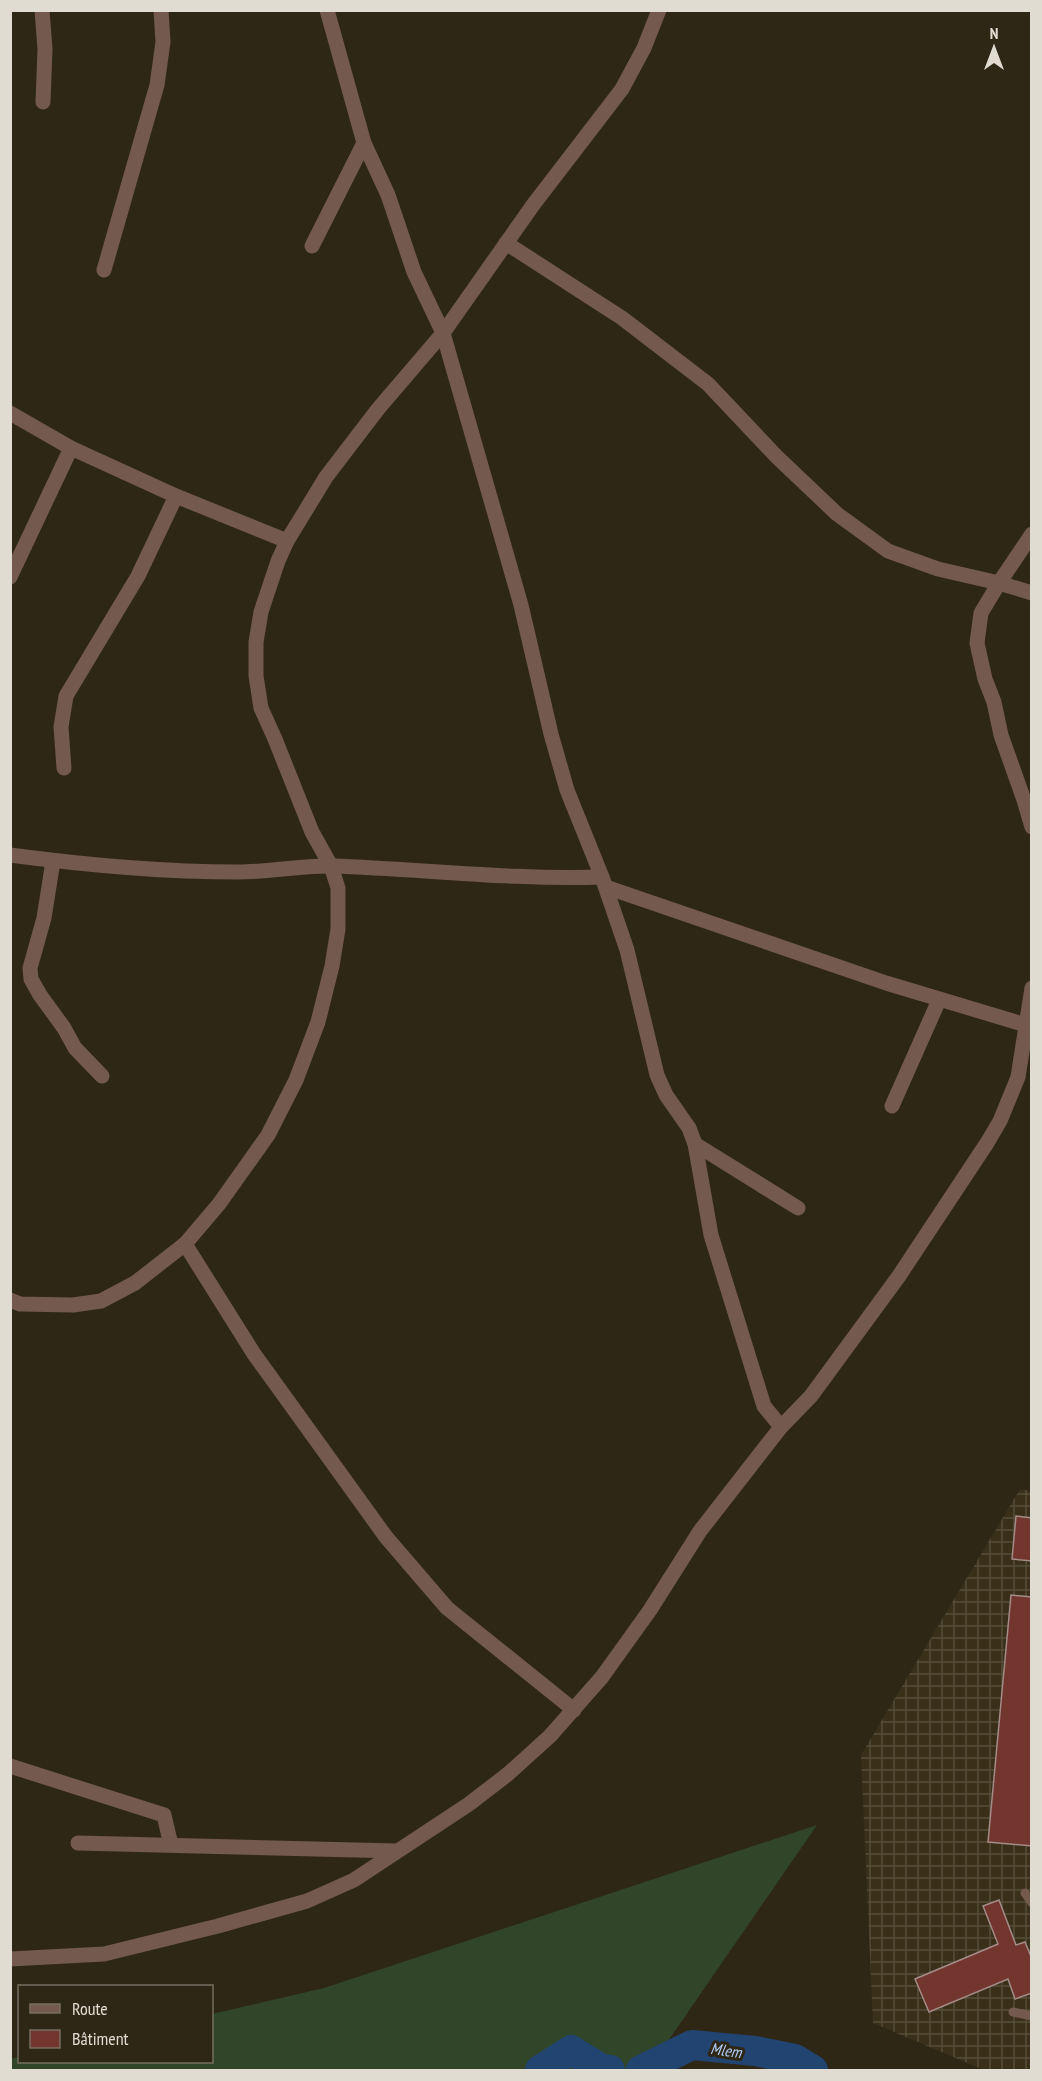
<svg xmlns="http://www.w3.org/2000/svg" width="1042" height="2081" font-family="'PT Sans Narrow',sans-serif">
	<style>
		.industrial { fill: url(#industrial-grid) }
		.grass { fill: #314628 }
		.lines { fill: none; stroke-linecap: round; stroke-linejoin: round }
		.river { stroke: #224471; stroke-width: 30 }
		.building { fill: #73362e; stroke: #a38b87; stroke-width: 1.5 }
		.lane { stroke: #73594e; stroke-width: 9 }
		.street { stroke: #73594e; stroke-width: 15 }
		.labels { text-anchor: middle; dominant-baseline: central; stroke-width: 6; stroke-linejoin: round; paint-order: stroke }
		.water-label { font-size: 16px; font-style: italic; fill: #b0cffb; stroke: #2e2716 }
	</style>
	<defs>
		<pattern id="industrial-grid" width="8" height="8" patternUnits="userSpaceOnUse" patternTransform="scale(1.5)"><rect width="8" height="8" fill="#3a2f18"/><path d="M0 4h8M4 0v8" fill="none" stroke="#564d39"/></pattern>
	</defs>
	<rect width="100%" height="100%" fill="#2e2716"/>
	<path class="industrial" d="M1020 1489 1031 1491V2070H984L873 2023 861 1755Z"/>
	<path class="grass" d="M817 1825 648 2070H11V2059L19 2057 20 2062H212V2014L324 1988Z"/>
	<g class="lines">
		<g class="river">
			<path d="M540 2070 571 2050 602 2069 610 2070"/>
			<path d="M641 2070 692 2045 755 2051 795 2059 813 2070"/>
		</g>
	</g>
	<g class="building">
		<path d="M1016 1516 1032 1518V1561L1012 1559Z"/>
		<path d="M1011 1595 1032 1597V1846L988 1842Z"/>
		<path d="M999 1900 1016 1945 1025 1942 1032 1959V1993L1015 1999 1008 1979 929 2012 915 1979 998 1944 983 1906Z"/>
	</g>
	<g class="lines">
		<g class="lane">
			<path d="M1025 1893 1032 1903"/>
			<path d="M1013 2012 1032 2016"/>
		</g>
		<g class="street">
			<path d="M42 10 45 49 43 102"/>
			<path d="M327 10 364 143 388 195 414 272 443 333 521 605 551 734 567 790 602 877 627 950 657 1075 666 1095 689 1128 695 1144 711 1235 764 1406 781 1427"/>
			<path d="M506 243 622 318 708 384 776 456 837 514 888 551 938 569 999 583 981 613 977 643 985 679 994 702 1001 735 1024 800 1032 827"/>
			<path d="M312 246 364 143"/>
			<path d="M104 270 157 85 163 42 161 10"/>
			<path d="M10 413 71 448 176 496 287 541"/>
			<path d="M1032 534 999 583 1032 593"/>
			<path d="M10 577 71 448"/>
			<path d="M64 768 61 727 66 696 138 576 176 496"/>
			<path d="M10 855C85 865 162 872 238 872 270 872 302 865 333 866 423 869 512 880 602 877"/>
			<path d="M53 861 44 918 30 968 31 979 40 995 64 1028 75 1048 102 1076"/>
			<path d="M606 887 886 983 1026 1025"/>
			<path d="M892 1106 939 1000"/>
			<path d="M695 1144 798 1208"/>
			<path d="M185 1244 254 1354 386 1537 447 1608 574 1710"/>
			<path d="M10 1300 20 1304 73 1305 101 1301 135 1283 185 1244 219 1204 268 1135 296 1080 318 1022 332 966 338 929V888L331 866 312 832 275 739 261 708 256 676V642L261 612 278 561 287 541 326 477 378 409 443 333 533 205 622 89 644 48 659 10"/>
			<path d="M10 1766 164 1815 171 1845"/>
			<path d="M78 1843 397 1851"/>
			<path d="M10 1959 104 1954 218 1926 307 1901 354 1880 469 1804 508 1774 550 1736 602 1677 650 1610 700 1531 781 1427 811 1396 899 1276 987 1143 1000 1121 1018 1077 1032 988"/>
		</g>
	</g>
	<g class="labels">
		<g class="water-label">
			<text transform="translate(726 2050) rotate(8)">Mlem</text>
		</g>
	</g>
	<rect width="1042" height="2081" fill="none" stroke="#e1dcd2" stroke-width="24"/>
	<rect x="18" y="1985" width="195" height="78" fill="#2e2716" stroke="#766f61" stroke-width="1.5"/>
	<rect x="30" y="2004" width="30" height="9" fill="#73594e" stroke="#766f61" stroke-width="1.5"/>
	<text x="72" y="2015" font-size="18" fill="#e1dcd2">Route</text>
	<rect x="30" y="2030" width="30" height="18" fill="#73362e" stroke="#766f61" stroke-width="1.5"/>
	<text x="72" y="2045" font-size="18" fill="#e1dcd2">Bâtiment</text>
	<g transform="translate(994 48)" stroke="#2e2716" stroke-width="4.5" paint-order="stroke">
	<path d="M0-4.5L10 22L0 15L-10 22Z" fill="#e1dcd2"/>
	<text y="-9" font-size="16" font-weight="bold" text-anchor="middle" fill="#e1dcd2">N</text>
	</g>
</svg>
